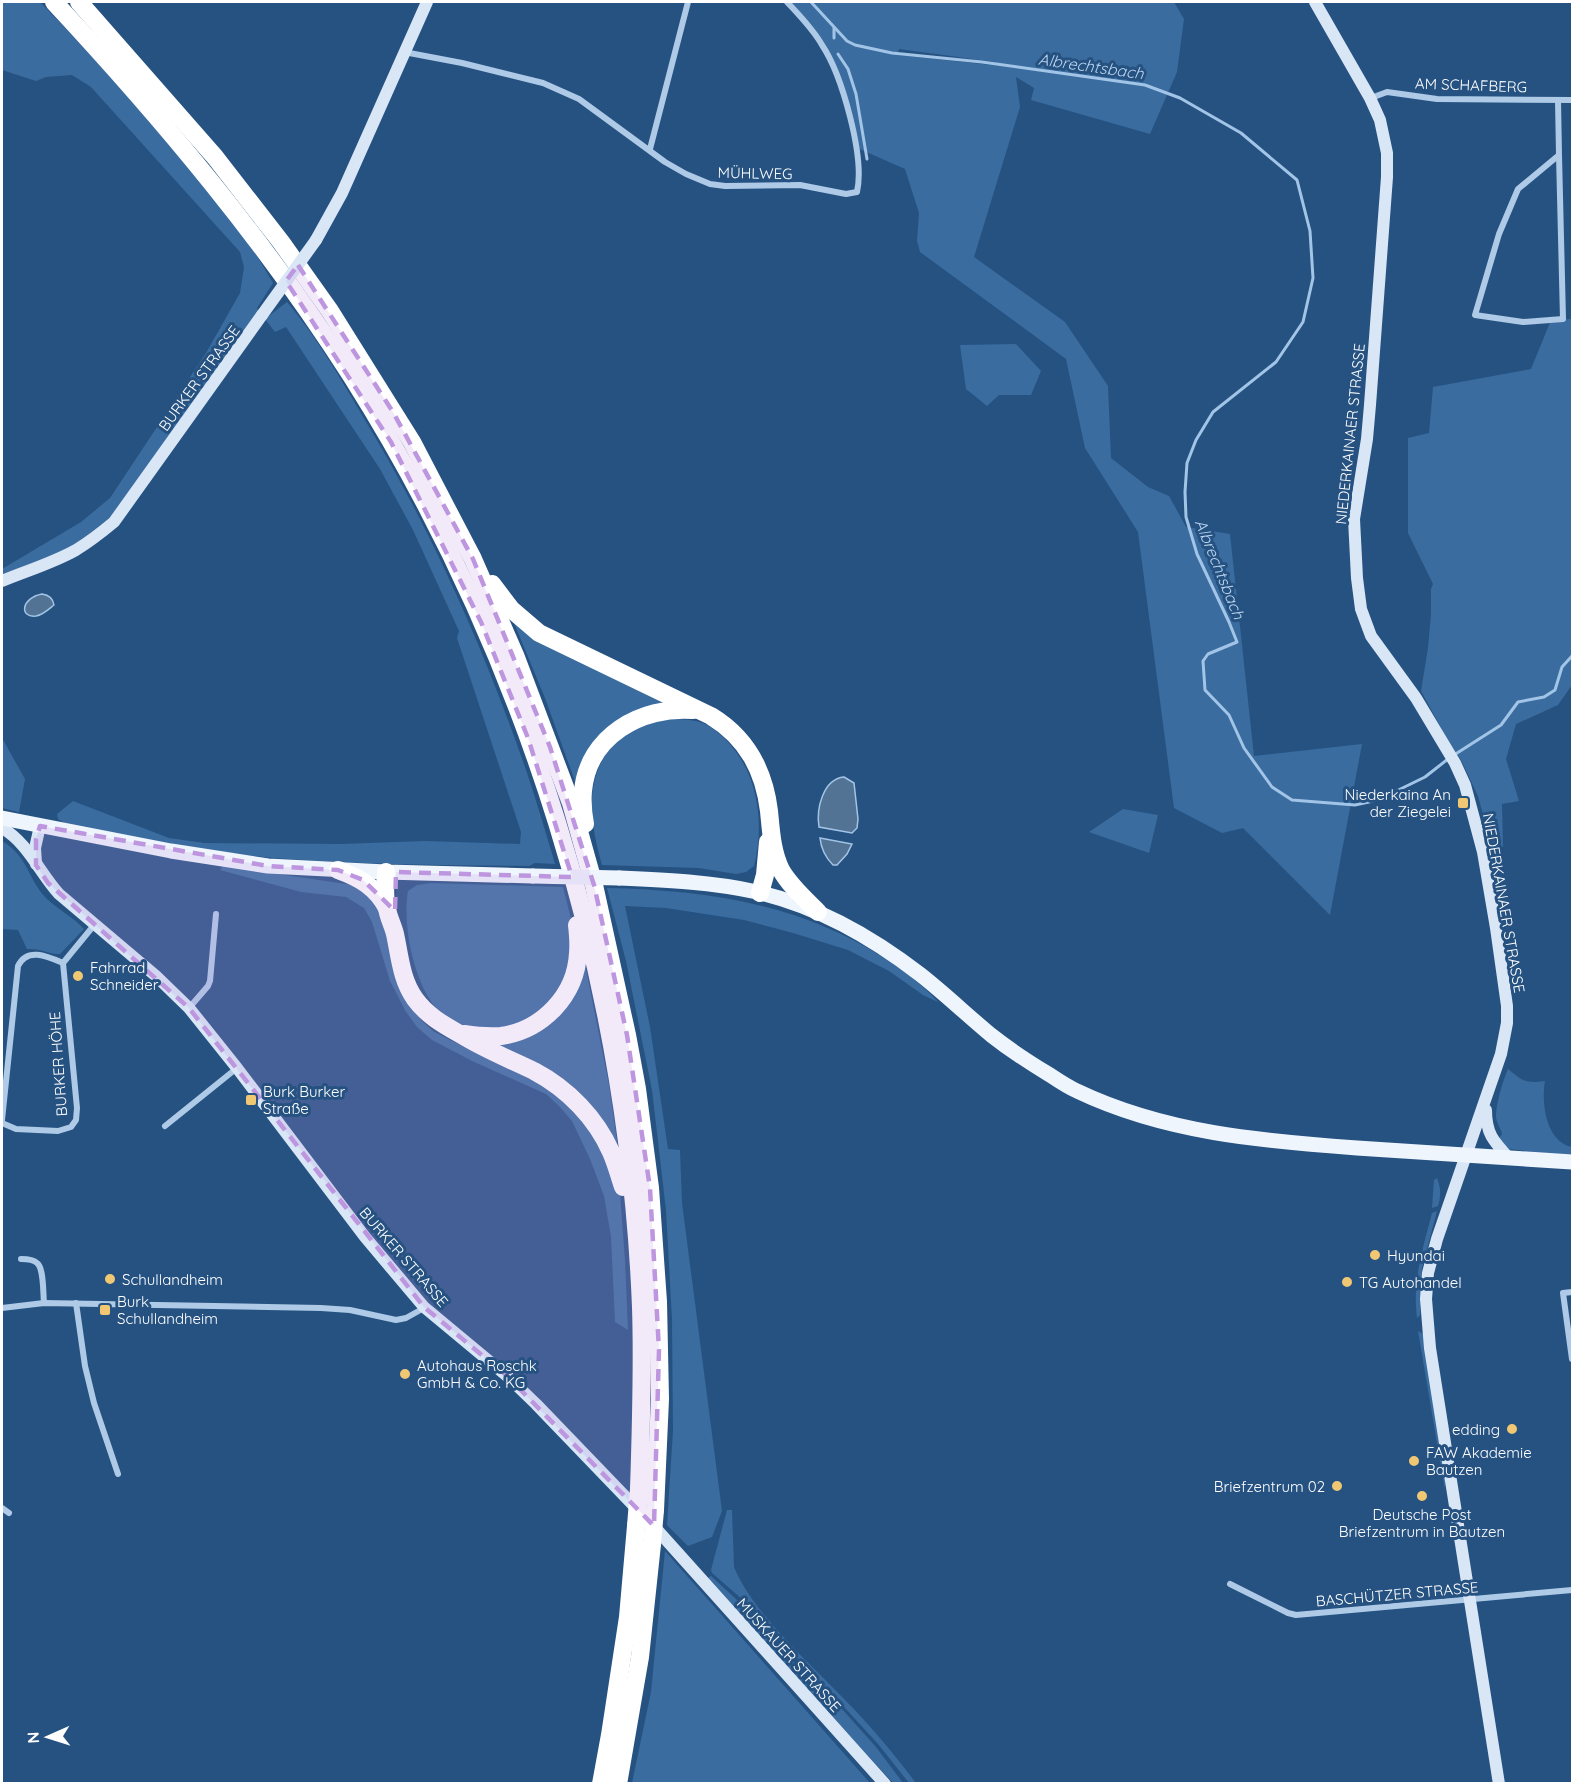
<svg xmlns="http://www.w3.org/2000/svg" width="1574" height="1785" font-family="Quicksand,sans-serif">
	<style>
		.green { fill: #3a6c9f; fill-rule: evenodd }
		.water { fill: #537395; stroke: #a2c5e7; stroke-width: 1.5 }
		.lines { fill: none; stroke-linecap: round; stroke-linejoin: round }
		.stream { stroke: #a2c5e7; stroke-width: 3 }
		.street { stroke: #aecae7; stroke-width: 6 }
		.secondary { stroke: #d8e6f6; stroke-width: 12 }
		.primary { stroke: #eff5fd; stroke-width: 15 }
		.highway { stroke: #fff; stroke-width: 18 }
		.secondary-bridge { stroke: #d8e6f6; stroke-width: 12 }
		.primary-bridge { stroke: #eff5fd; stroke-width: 15 }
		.highway-bridge { stroke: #fff; stroke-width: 18 }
		.marked { fill: #bd96df; fill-opacity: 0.2; stroke: #bd96df; stroke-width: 4.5; stroke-dasharray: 12 8; stroke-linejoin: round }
		.poi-dot { fill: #f0c773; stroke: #265282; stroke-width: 2 }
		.labels { text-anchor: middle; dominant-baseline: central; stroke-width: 6; stroke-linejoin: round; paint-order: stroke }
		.street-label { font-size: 15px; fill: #fff; stroke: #265282 }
		.poi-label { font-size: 15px; fill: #fff; stroke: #265282; text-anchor: start }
		.water-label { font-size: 16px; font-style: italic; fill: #b9d4ee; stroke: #265282 }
	</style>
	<rect width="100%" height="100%" fill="#265282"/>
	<g class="green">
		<path d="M2 2H40C111 74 179 151 241 233 253 248 263 266 273 283L257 308 261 315 114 521 90 539 2 580V569L81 522 110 498 206 353 240 293 244 267 240 252 91 87 72 75 46 77 36 81 2 70Z"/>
		<path d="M790 2H1174L1184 19 1177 72 1150 134 1031 100 1034 88 1016 77 1020 107 974 257 1065 322 1108 386 1111 458 1148 487 1169 496 1186 527 1230 534 1254 756 1362 744 1330 915 1243 828 1222 833 1174 808 1138 532 1085 448 1066 359 920 252 917 241 919 213 905 169 855 147 851 122 830 60ZM899 49 995 62 1001 66 897 55Z"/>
		<path d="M287 302C316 336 339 376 362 415 430 527 484 648 527 773 537 803 546 833 555 864L535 863 529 866C448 865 367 865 287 859 232 855 177 846 124 835 105 832 73 830 58 819L57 814 73 801 169 838 204 843 340 844 425 841 520 844 521 832 457 638 459 631 413 530 380 469 286 327 275 332 265 319Z"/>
		<path d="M1572 319V685L1558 705 1516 724 1506 759 1519 801 1502 804 1503 847 1489 846 1488 833 1478 796 1461 760 1451 746 1421 691 1428 648 1431 614V589L1433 584 1408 533V438L1429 433 1433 387 1531 369 1551 320Z"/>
		<path d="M1016 344 1041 371 1031 395H999L987 406 966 389 960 345Z"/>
		<path d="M505 605 683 703 620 719 577 787 545 698 512 618Z"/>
		<path d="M666 719C679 719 696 719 707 725 755 754 767 816 754 866L746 872 736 874 699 868 602 865C591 825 583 784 610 748 615 741 622 734 630 730 641 725 655 722 666 719Z"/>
		<path d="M2 738 25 779 19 812 2 808Z"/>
		<path d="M1123 809 1158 815 1149 853 1089 832Z"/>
		<path d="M2 841C29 857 27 879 47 899 59 910 73 917 84 929L60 954C47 954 41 948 27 949L18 930 2 929Z"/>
		<path d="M223 866 360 886 378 900 411 1006 422 1021 433 1031 446 1038 547 1086 589 1123 620 1193 625 1260 628 1330 615 1322 611 1237 604 1196 590 1159 572 1121 559 1106 546 1094 472 1061 432 1040 417 1027 406 1012 390 981 372 922 364 908 346 897 301 892 220 870Z"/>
		<path d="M431 883 563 887 572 923 574 949 564 991 512 1031C499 1030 476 1032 465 1027 457 1024 444 1016 438 1010 414 985 402 924 408 891L417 885Z"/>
		<path d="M607 888C703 890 798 903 881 956 902 969 921 983 938 1002L923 995 889 971 848 950 793 933 744 920 666 908 625 906 650 1027 668 1149 680 1150 682 1203 722 1511 712 1537 688 1546 667 1525 673 1431 672 1319 666 1210 652 1090 626 961Z"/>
		<path d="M585 964 609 1085 618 1148 601 1122 479 1039H512Z"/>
		<path d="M1508 1069C1523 1081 1525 1084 1545 1081 1541 1103 1546 1142 1572 1147V1156L1509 1149 1498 1140 1502 1134C1501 1128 1496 1123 1496 1116 1496 1104 1503 1080 1508 1069Z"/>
		<path d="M1437 1178C1441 1188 1441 1196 1438 1206L1432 1208 1434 1180Z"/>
		<path d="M1437 1211 1422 1268 1420 1315 1417 1318C1412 1281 1423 1248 1432 1213Z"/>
		<path d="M1418 1331 1423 1334 1445 1474V1490Z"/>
		<path d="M727 1510H732L734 1567C753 1613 810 1664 845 1700 871 1726 894 1754 916 1783H909L878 1744 844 1707 805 1670 758 1613 712 1573 711 1570Z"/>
		<path d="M665 1551 870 1783H632L651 1692Z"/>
		<path d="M711 1576 750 1612 801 1670 842 1709 876 1747 903 1783H893L706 1579Z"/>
	</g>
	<g class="water">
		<path d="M42 594C49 595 53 598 54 605 49 609 43 615 36 616 19 618 21 598 42 594Z"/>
		<path d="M844 777 854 783 858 819 857 828 852 833 819 827C816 809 823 779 844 777Z"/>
		<path d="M820 838 852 844 847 854 837 865H833C825 857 821 848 820 838Z"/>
	</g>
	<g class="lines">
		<g class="stream">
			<path d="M811 2 847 41 855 45 892 53 982 62 1145 85 1180 98 1241 133 1297 180 1310 231 1313 278 1303 322 1276 362 1213 412 1196 440 1187 463 1185 492 1186 517 1197 554 1229 622 1237 642 1208 654 1203 661 1205 690 1229 715 1244 748 1272 787 1292 800 1355 805 1378 800 1425 777 1448 759"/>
			<path d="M834 28V38"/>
			<path d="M838 54 848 69 856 94 867 159"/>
			<path d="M1454 755 1501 725 1518 702 1544 697 1555 690 1562 667 1572 656"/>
		</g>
		<g class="street">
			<path d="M404 52 462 63 543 83 579 99 665 162 686 174 710 184 725 186 800 185 846 194 857 192C865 157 842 75 822 45 813 29 799 15 787 2"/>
			<path d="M1371 98 1387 92 1437 99 1572 100"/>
			<path d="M1558 100 1559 155 1518 189 1499 234 1475 315 1523 322 1563 319 1559 155"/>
			<path d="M650 149 688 2"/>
			<path d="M189 1008 208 986 210 981 216 914"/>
			<path d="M2 1120 18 966C27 947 47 956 63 963"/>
			<path d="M2 1123 16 1129 58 1131 71 1127 76 1120 77 1108 63 963 95 924"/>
			<path d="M165 1126 237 1068"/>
			<path d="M21 1259C26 1259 33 1259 37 1263 44 1268 43 1294 44 1303"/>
			<path d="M1572 1292 1563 1293 1572 1359"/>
			<path d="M76 1303 85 1366 94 1403 118 1474"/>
			<path d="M2 1308 44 1303 321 1308 350 1310 396 1320 406 1318 424 1308"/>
			<path d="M2 1508 9 1513"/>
			<path d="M1230 1584 1288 1613 1296 1615 1572 1590"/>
		</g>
		<g class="secondary">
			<path d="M1315 2 1370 98 1380 120 1387 153V177L1370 405 1367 439 1354 519 1357 578 1361 609 1371 636 1416 698 1455 763 1465 785 1483 852 1496 928 1507 1006V1023L1501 1054 1437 1239 1428 1273 1426 1299 1430 1348 1499 1784"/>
			<path d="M316 240 342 193 427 2"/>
			<path d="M2 581C26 571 53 563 76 550 89 542 102 532 114 522L262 315"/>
			<path d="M2 828C28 843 39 872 59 894L156 976 189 1008 237 1068 365 1237 424 1307 507 1376 536 1404 639 1511"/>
			<path d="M36 864 35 848 40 826"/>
			<path d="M1486 1110C1486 1133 1493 1141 1509 1158"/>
			<path d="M651 1523 885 1784"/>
		</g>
		<g class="primary">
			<path d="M2 818 171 851 268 866 386 872 533 876"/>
			<path d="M619 878C665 880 712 882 757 892 818 906 872 937 921 975 945 994 967 1015 991 1035 1010 1050 1030 1063 1050 1075 1059 1081 1068 1087 1077 1091 1165 1133 1261 1141 1357 1148 1429 1153 1501 1157 1572 1162"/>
		</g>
		<g class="highway">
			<path d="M54 2C163 119 266 242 352 377 527 654 628 980 641 1307 643 1368 641 1429 639 1489"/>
			<path d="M79 2 215 157 281 242 330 311 412 442 473 559 515 655 571 803 594 885 627 1035 637 1089 650 1188 658 1302 660 1399 655 1510"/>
			<path d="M492 584 511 609 539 633 711 716C747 738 764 770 769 811 771 831 772 852 781 870 790 886 805 899 818 912"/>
			<path d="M585 824C583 813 582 802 583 791 588 736 641 706 693 710"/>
			<path d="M338 870C360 878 376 887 387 908"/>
			<path d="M386 872C385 884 384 896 387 908 388 917 393 925 395 934 400 957 401 979 415 999 428 1017 446 1026 465 1037 487 1050 511 1060 534 1071 568 1089 596 1118 611 1152 616 1163 619 1175 623 1187"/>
			<path d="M760 893 765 875 768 842"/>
			<path d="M464 1034C477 1036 489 1037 501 1036 543 1030 576 995 578 953 579 943 578 934 577 925"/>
			<path d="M601 1784 610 1735 628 1617 636 1526"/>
			<path d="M618 1784 640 1657 652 1544"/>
		</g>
		<path class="secondary-bridge" d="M262 315 316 240"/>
		<path class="primary-bridge" d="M533 876 619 878"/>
		<g class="highway-bridge">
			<path d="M636 1526 639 1489"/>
			<path d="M652 1544 655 1510"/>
		</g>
	</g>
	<path class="marked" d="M298 265 393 412 473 559 550 747 594 885 627 1035 650 1188 659 1350 654 1526 507 1376 424 1307 189 1008 48 883 36 865V839L40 826 268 866 338 870 363 880 395 911 396 872 572 877 528 738 481 622 391 442 286 281Z"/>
	<g class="poi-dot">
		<rect x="1457" y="797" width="12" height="12" rx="3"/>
		<circle cx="78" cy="976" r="6"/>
		<rect x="245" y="1094" width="12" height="12" rx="3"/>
		<circle cx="1375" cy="1255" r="6"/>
		<circle cx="110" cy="1279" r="6"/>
		<circle cx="1347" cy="1282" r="6"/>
		<rect x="99" y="1304" width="12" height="12" rx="3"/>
		<circle cx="405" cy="1374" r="6"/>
		<circle cx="1512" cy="1429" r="6"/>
		<circle cx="1414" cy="1461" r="6"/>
		<circle cx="1337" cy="1486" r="6"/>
		<circle cx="1422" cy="1496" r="6"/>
	</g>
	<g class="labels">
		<g class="street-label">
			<text transform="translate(1471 85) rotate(2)">AM SCHAFBERG</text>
			<text transform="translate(755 173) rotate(1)">MÜHLWEG</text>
			<text transform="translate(199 378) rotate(-54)">BURKER STRASSE</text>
			<text transform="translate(1350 434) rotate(-84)">NIEDERKAINAER STRASSE</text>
			<text transform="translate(1504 903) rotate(80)">NIEDERKAINAER STRASSE</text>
			<text transform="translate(58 1064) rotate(-94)">BURKER HÖHE</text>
			<text transform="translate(404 1257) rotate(49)">BURKER STRASSE</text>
			<text transform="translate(1397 1594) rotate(-5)">BASCHÜTZER STRASSE</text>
			<text transform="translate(789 1655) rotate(48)">MUSKAUER STRASSE</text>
		</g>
		<g class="poi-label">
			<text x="1451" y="794" text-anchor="end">Niederkaina An<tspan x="1451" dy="17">der Ziegelei</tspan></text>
			<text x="90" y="967">Fahrrad<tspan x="90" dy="17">Schneider</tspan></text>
			<text x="263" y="1091">Burk Burker<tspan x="263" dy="17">Straße</tspan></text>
			<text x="1387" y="1255">Hyundai</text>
			<text x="122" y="1279">Schullandheim</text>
			<text x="1359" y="1282">TG Autohandel</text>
			<text x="117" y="1301">Burk<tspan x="117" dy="17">Schullandheim</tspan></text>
			<text x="417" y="1365">Autohaus Roschk<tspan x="417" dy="17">GmbH &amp; Co. KG</tspan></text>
			<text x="1500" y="1429" text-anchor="end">edding</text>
			<text x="1426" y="1452">FAW Akademie<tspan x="1426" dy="17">Bautzen</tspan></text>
			<text x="1325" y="1486" text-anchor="end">Briefzentrum 02</text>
			<text x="1422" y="1514" text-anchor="middle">Deutsche Post<tspan x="1422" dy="17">Briefzentrum in Bautzen</tspan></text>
		</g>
		<g class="water-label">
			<text transform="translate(1091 66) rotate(8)">Albrechtsbach</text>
			<text transform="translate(1220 569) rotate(68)">Albrechtsbach</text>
		</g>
	</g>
	<rect width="1574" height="1785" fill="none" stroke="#ffffff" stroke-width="6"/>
	<g transform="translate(48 1737) rotate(267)" stroke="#265282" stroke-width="4.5" paint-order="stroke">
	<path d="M0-4.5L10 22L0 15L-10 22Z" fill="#ffffff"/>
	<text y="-9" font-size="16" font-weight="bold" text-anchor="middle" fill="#ffffff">N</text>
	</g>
</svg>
